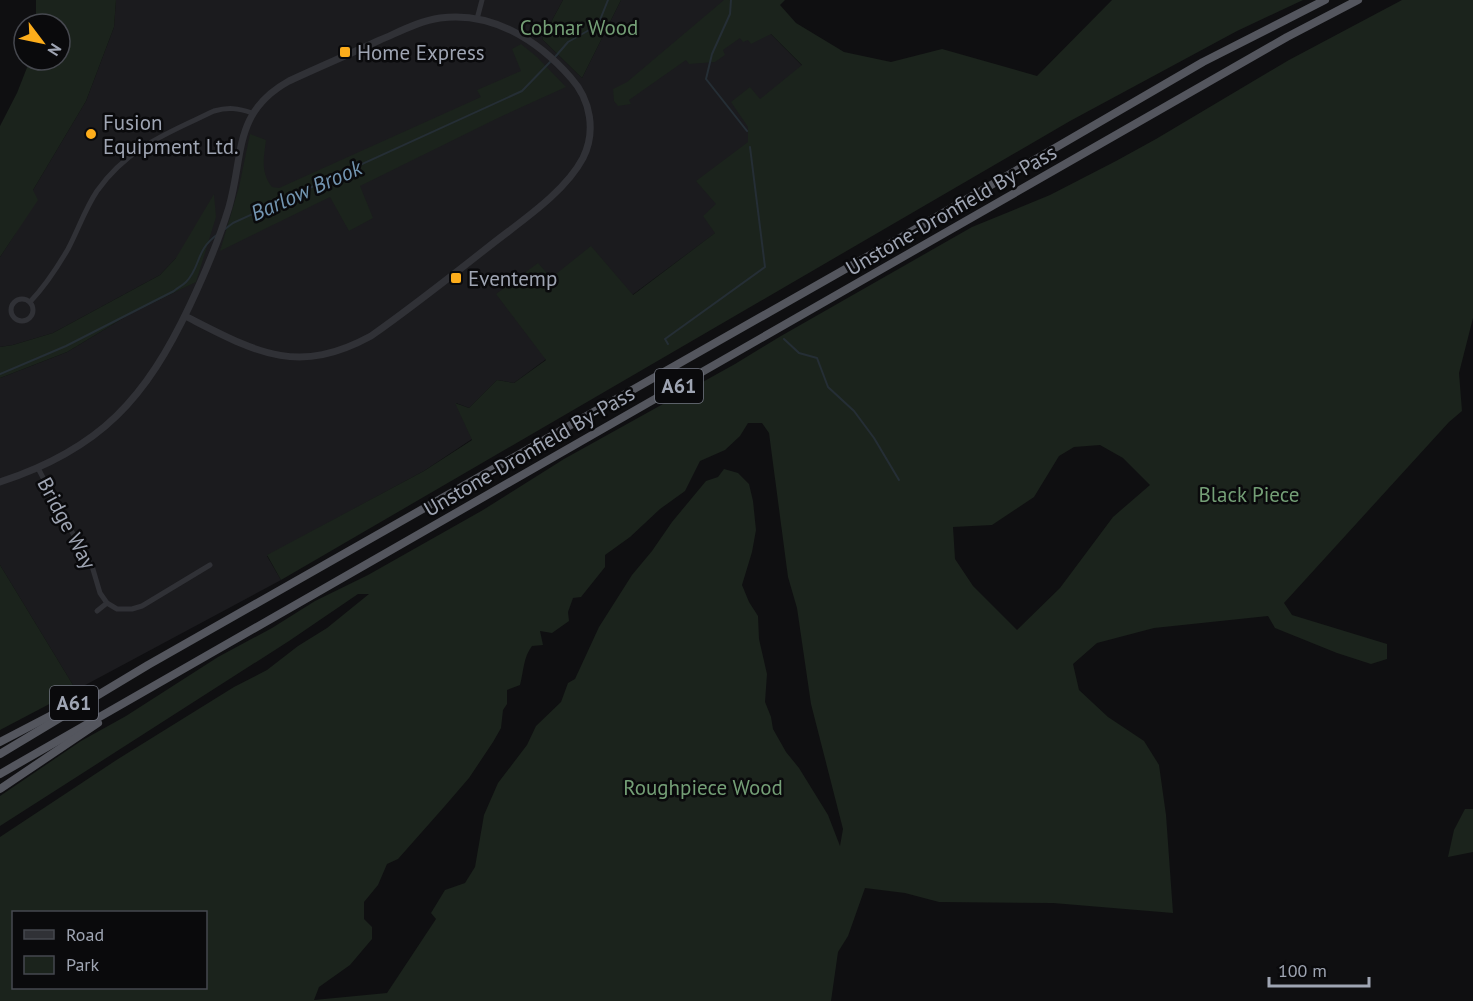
<svg xmlns="http://www.w3.org/2000/svg" width="1473" height="1001" font-family="'PT Sans',sans-serif">
	<style>
		.built { fill: #1b1b1e }
		.green { fill: #1b231c; fill-rule: evenodd }
		.lines { fill: none; stroke-linecap: round; stroke-linejoin: round }
		.stream { stroke: #252e35; stroke-width: 2 }
		.minor { stroke: #303136; stroke-width: 5 }
		.tertiary { stroke: #303136; stroke-width: 7 }
		.trunk { stroke: #54565e; stroke-width: 8 }
		.poi-dot { fill: #fdad1b; stroke: #0a0a0c; stroke-width: 2 }
		.labels { text-anchor: middle; dominant-baseline: central; stroke-width: 5; stroke-linejoin: round; paint-order: stroke }
		.shield { fill: #0a0a0c; stroke: #727681; stroke-width: 1.5 }
		.shield-label { font-size: 20px; font-weight: bold; fill: #9fa5b3 }
		.park-label { font-size: 21px; fill: #749f76; stroke: #0a0a0c }
		.poi-label { font-size: 21px; fill: #9fa5b3; stroke: #0a0a0c; text-anchor: start }
		.street-label { font-size: 21px; fill: #9fa5b3; stroke: #0a0a0c }
		.water-label { font-size: 22px; font-style: italic; fill: #7395b1; stroke: #0a0a0c }
	</style>
	<rect width="100%" height="100%" fill="#0f0f11"/>
	<path class="built" d="M116 0H563L542 39 582 78 621 0H733L761 24 826 90 749 208 514 383 497 380 469 408 456 403 472 439 424 471 267 556 281 580 76 690 0 565V378L67 352 130 314 195 282 176 258 160 275 53 333 13 345 0 347V257L15 234 33 190 86 101 114 27Z"/>
	<g class="green">
		<path d="M36 0H116L114 27 86 101 33 190 38 200 0 257V126L17 93 30 60H60V24H36Z"/>
		<path d="M563 0H621L582 78 542 39Z"/>
		<path d="M724 0H785L780 5 796 23 844 52 891 62 942 49 1037 76 1112 0H1303L1237 31 1070 121 281 580 267 555 424 471 472 440 455 403 469 408 497 380 514 383 546 360 496 294 538 263 551 278 591 246 633 295 715 233 703 216 716 204 696 181 748 142V127L731 102 750 87 760 99 802 65 771 34 751 44 748 40 743 42 740 38 723 50 725 55 715 62 689 64 686 60 629 100 631 104 618 106 614 101 613 89 627 82Z"/>
		<path d="M1402 0H1473V318L1459 373 1462 411 1449 422 1284 603 1292 615 1387 644V659L1371 664 1337 653 1275 628 1268 616 1154 628 1097 643 1073 664 1079 690 1108 717 1144 741 1159 765 1166 815 1173 913 1053 903 939 902 905 893 865 888 848 936 838 952 831 1001H0V837L118 759 234 687 267 670 298 646 327 628 369 594H358L289 641 0 826V796L81 741 126 716 218 657 272 628 315 601 368 575 483 510 564 459 735 364 781 336 972 227 1050 195 1116 161 1156 139 1289 60ZM748 423H762L769 433 788 577 797 608 811 704 843 829 840 846 828 815 799 768 786 752 773 729 771 717 765 702 767 674 759 639 758 616 749 602 742 585 752 552 756 530 753 501 749 484 738 473 724 469 718 477 706 481 672 522 652 551 632 575 599 627 575 679 568 683 561 702 536 726 527 745 498 783 484 815 475 867 465 883 445 890 431 913 436 919 387 993 314 1000 319 987 350 965 372 939V927L364 919V902L378 885 387 864 398 859 444 807 469 778 493 742 501 728 503 710 507 704V690L520 685C524 670 523 658 532 646L543 645 540 631 552 633 569 621 568 612 573 598 581 597 605 567V555L630 537 660 509 685 491 700 461 725 450 740 436ZM1100 445 1123 458 1150 485 1113 517 1060 588 1017 630 973 586 955 559 953 527 992 525 1034 497 1059 456 1074 447ZM14 912H206V988H14Z"/>
		<path d="M521 44 537 57 566 87 500 117 360 186 373 218 349 231 330 197 220 251 239 187 250 134 266 140C264 157 260 172 272 187L279 188 481 97 477 90 521 71 512 49Z"/>
		<path d="M214 194 216 217 196 282 130 314 67 352 0 378V347L13 345 53 333 160 275 176 258Z"/>
		<path d="M0 565 76 690 0 730Z"/>
		<path d="M1465 809H1473V852L1448 857 1454 830Z"/>
	</g>
	<g class="lines">
		<g class="stream">
			<path d="M731 0 730 14 712 54 706 79 747 131"/>
			<path d="M555 57 568 42 598 25 608 0"/>
			<path d="M225 229 233 223 522 91 551 61"/>
			<path d="M784 339 799 353 817 358 828 387 854 411 874 438 899 480"/>
			<path d="M668 344 665 339 765 267 750 147"/>
			<path d="M0 374 66 346 174 291C177 288 182 286 186 282 201 267 195 250 218 234"/>
		</g>
		<g class="minor">
			<path d="M477 19 482 0"/>
			<circle cx="22" cy="310" r="11"/>
			<path d="M30 302C45 286 57 268 68 249 78 230 85 209 97 191 128 147 168 133 214 111 228 107 238 108 252 113"/>
			<path d="M38 468 65 520 92 566 100 593 107 603 117 609H132L142 606 210 565"/>
			<path d="M97 611 107 603"/>
		</g>
		<path class="tertiary" d="M0 482C101 449 146 398 190 305 205 273 219 240 229 207 244 154 233 112 289 81 319 67 350 54 380 40 399 32 419 21 440 18 492 11 538 40 571 78 591 100 596 132 583 158 564 194 518 223 487 248 449 278 411 308 371 336 296 377 254 351 185 316"/>
		<g class="trunk">
			<path d="M0 742 69 706"/>
			<path d="M0 754 148 665 900 238 1203 62 1325 0"/>
			<path d="M0 774 1287 37 1358 0"/>
			<path d="M0 789 98 723"/>
		</g>
	</g>
	<g class="poi-dot">
		<rect x="339" y="46" width="12" height="12" rx="3"/>
		<circle cx="91" cy="134" r="6"/>
		<rect x="450" y="272" width="12" height="12" rx="3"/>
	</g>
	<g class="labels">
		<g class="shield">
			<rect x="655" y="369" width="48" height="34" rx="4.5"/>
			<rect x="50" y="686" width="48" height="34" rx="4.5"/>
		</g>
		<g class="shield-label">
			<text x="679" y="386">A61</text>
			<text x="74" y="703">A61</text>
		</g>
		<g class="park-label">
			<text x="579" y="27">Cobnar Wood</text>
			<text x="1249" y="494">Black Piece</text>
			<text x="703" y="787">Roughpiece Wood</text>
		</g>
		<g class="poi-label">
			<text x="357" y="52">Home Express</text>
			<text x="103" y="122">Fusion<tspan x="103" dy="24">Equipment Ltd.</tspan></text>
			<text x="468" y="278">Eventemp</text>
		</g>
		<g class="street-label">
			<text transform="translate(951 210) rotate(-30)">Unstone-Dronfield By-Pass</text>
			<text transform="translate(529 451) rotate(-30)">Unstone-Dronfield By-Pass</text>
			<text transform="translate(67 523) rotate(62)">Bridge Way</text>
		</g>
		<g class="water-label">
			<text transform="translate(306 190) rotate(-24)">Barlow Brook</text>
		</g>
	</g>
	<rect x="12" y="911" width="195" height="78" fill="#0a0a0c" stroke="#46484f" stroke-width="1.5"/>
	<rect x="24" y="930" width="30" height="9" fill="#303136" stroke="#46484f" stroke-width="1.5"/>
	<text x="66" y="941" font-size="18" fill="#9fa5b3">Road</text>
	<rect x="24" y="956" width="30" height="18" fill="#1b231c" stroke="#46484f" stroke-width="1.5"/>
	<text x="66" y="971" font-size="18" fill="#9fa5b3">Park</text>
	<g transform="translate(42 42) rotate(122)"><circle r="28" fill="#0a0a0c" stroke="#46484f" stroke-width="1.5"/>
	<path d="M0-4.5L10 22L0 15L-10 22Z" fill="#fdad1b"/>
	<text y="-9" font-size="16" font-weight="bold" text-anchor="middle" fill="#9fa5b3">N</text>
	</g>
	<path d="M1269 977v9h100v-9" fill="none" stroke="#9fa5b3" stroke-width="3"/>
	<text x="1278" y="977" font-size="18" fill="#9fa5b3" stroke="#0a0a0c" stroke-width="4.5" paint-order="stroke">100 m</text>
</svg>
